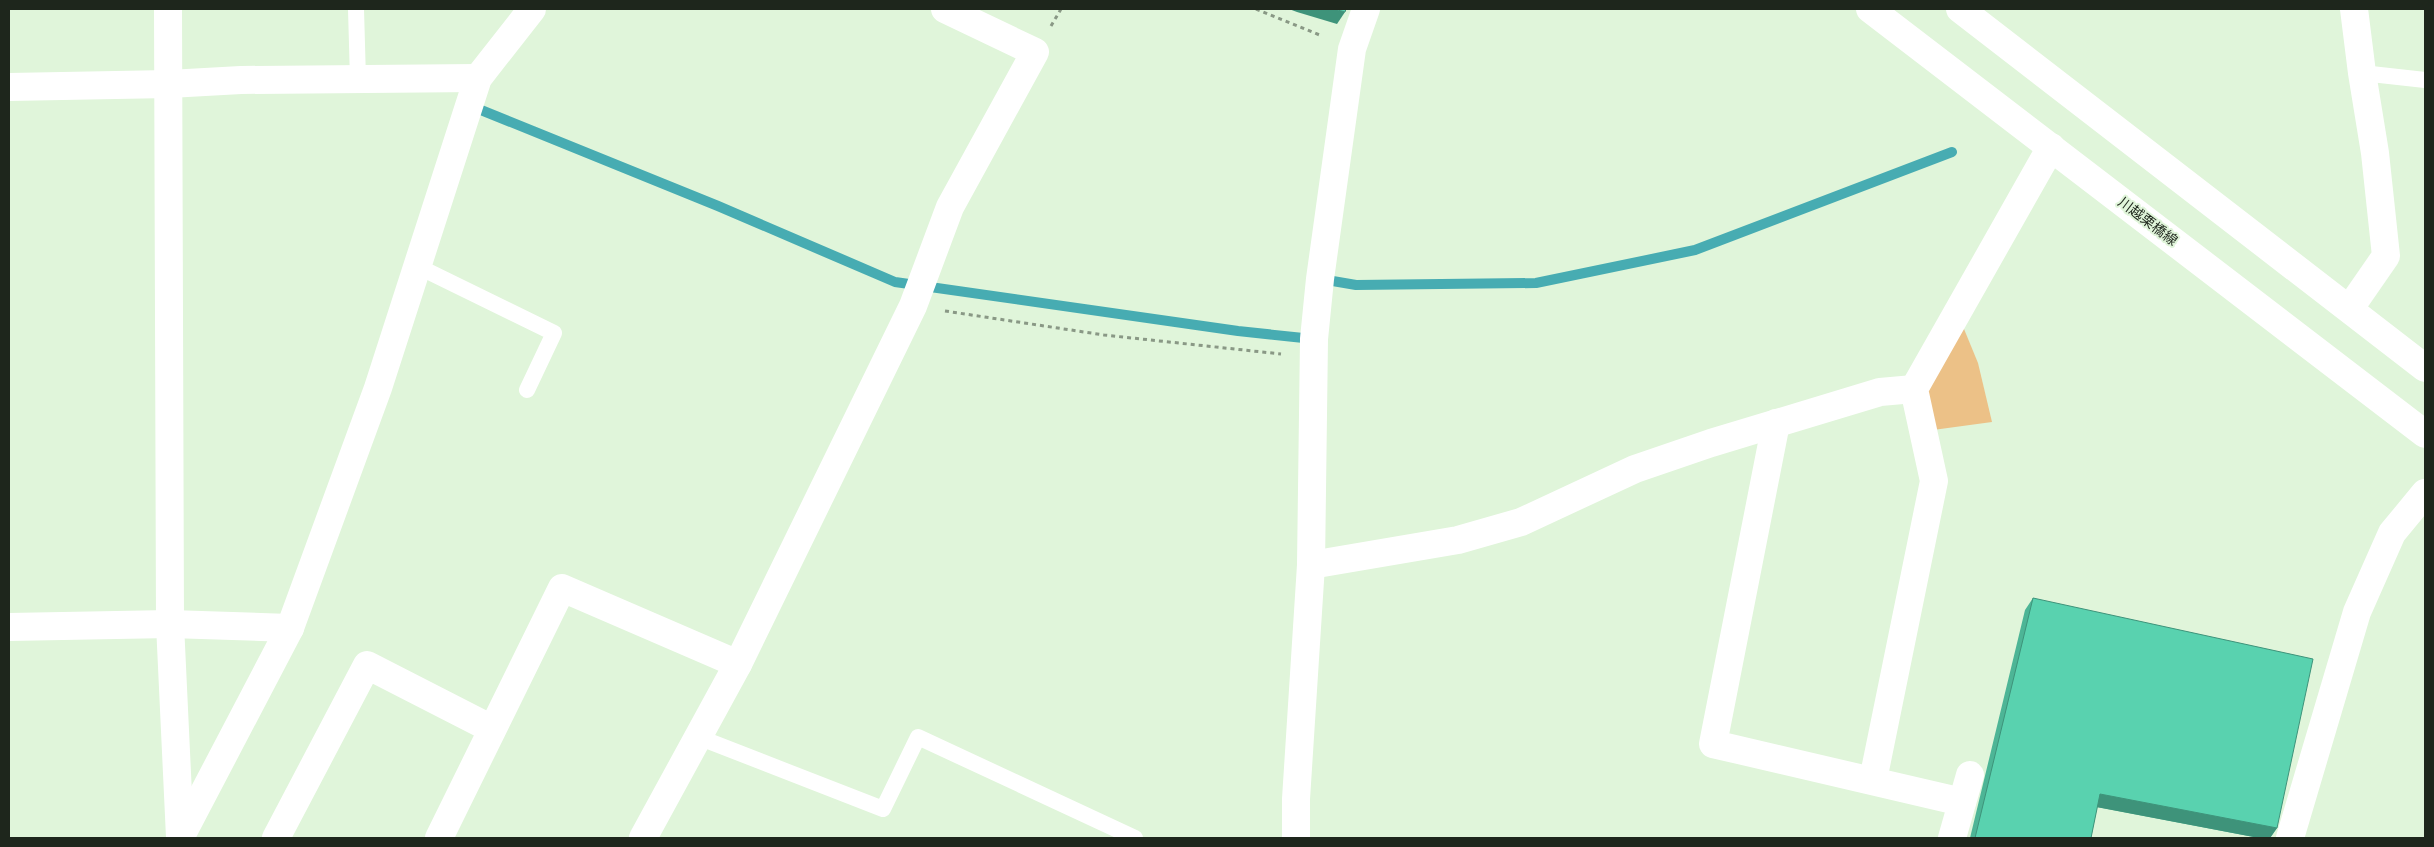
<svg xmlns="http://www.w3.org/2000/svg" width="2434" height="847" font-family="Roboto,'Noto Sans JP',sans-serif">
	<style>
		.green { fill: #ecc187 }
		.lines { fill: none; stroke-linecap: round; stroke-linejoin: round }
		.stream { stroke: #47acb2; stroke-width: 10 }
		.path { stroke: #899885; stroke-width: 3; stroke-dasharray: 4 4; stroke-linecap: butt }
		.service { stroke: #fff; stroke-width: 16 }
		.minor { stroke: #fff; stroke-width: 28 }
		.tertiary { stroke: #fff; stroke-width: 28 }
		.primary { stroke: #fff; stroke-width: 28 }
		.wall { fill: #4db596 }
		.shaded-wall { fill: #3e937a }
		.building { fill: #59d2af; stroke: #3e937a }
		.labels { text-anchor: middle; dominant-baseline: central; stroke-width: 4; stroke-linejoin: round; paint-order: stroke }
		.street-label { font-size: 14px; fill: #1e261c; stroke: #e0f5da }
	</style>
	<rect width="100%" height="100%" fill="#e0f5da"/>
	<path class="green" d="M1957 312 1978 363 1992 422 1933 430 1914 389Z"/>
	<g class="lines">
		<g class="stream">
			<path d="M476 108 718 206 895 282 1238 331 1313 339"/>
			<path d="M1321 279 1356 285 1536 283 1695 250 1952 152"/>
		</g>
		<g class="path">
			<path d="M1256 9 1322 36"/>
			<path d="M1051 26 1061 9"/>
			<path d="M945 311 1104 335 1281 354"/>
		</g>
		<g class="service">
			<path d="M356 9 358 80"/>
			<path d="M2362 73 2425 80"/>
			<path d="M417 266 554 333 527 390"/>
			<path d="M698 737 883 809 918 737 1135 838"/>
		</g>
		<g class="minor">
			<path d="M168 9 170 624 180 837"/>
			<path d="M9 87 169 84 241 80 478 78"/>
			<path d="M2350 308 2386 256 2375 153 2362 73 2354 9"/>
			<path d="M1776 423 1713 744 1962 802"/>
			<path d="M1311 565 1458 540 1521 522 1635 469 1711 443 1880 392 1914 389"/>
			<path d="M9 627 170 624 290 628"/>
			<path d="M1873 780 1934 481 1914 389 2051 147"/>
			<path d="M180 838 290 628 378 388 478 78 532 9"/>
			<path d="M276 838 367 665 492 729"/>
			<path d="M439 838 562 588 738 664"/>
			<path d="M643 838 738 664 913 306 950 207 1035 52 945 9"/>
			<path d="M1952 838 1970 775"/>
			<path d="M2290 838 2357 612 2392 533 2425 493"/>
		</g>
		<path class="tertiary" d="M1296 838V799L1311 565 1314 339 1320 279 1352 49 1366 9"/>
		<g class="primary">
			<path d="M1870 9 2425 434"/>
			<path d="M1960 9 2425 368"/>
		</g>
	</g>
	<path class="wall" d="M2033 598 2277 828 2270 838H2259L2097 807 2091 838H1970L2025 610Z"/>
	<g class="shaded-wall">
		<path d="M1289 9H1334L1345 12 1337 24 1297 12Z"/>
		<path d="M2100 794 2277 828 2270 838H2259L2091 806Z"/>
	</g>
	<g class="building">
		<path d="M1334 9H1346L1345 12Z"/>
		<path d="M2033 598 2313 659 2277 828 2100 794 2091 838H1975Z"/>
	</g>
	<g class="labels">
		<g class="street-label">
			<text transform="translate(2148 221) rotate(37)">川越栗橋線</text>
		</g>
	</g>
	<rect width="2434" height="847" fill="none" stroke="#1e261c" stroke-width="20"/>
</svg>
